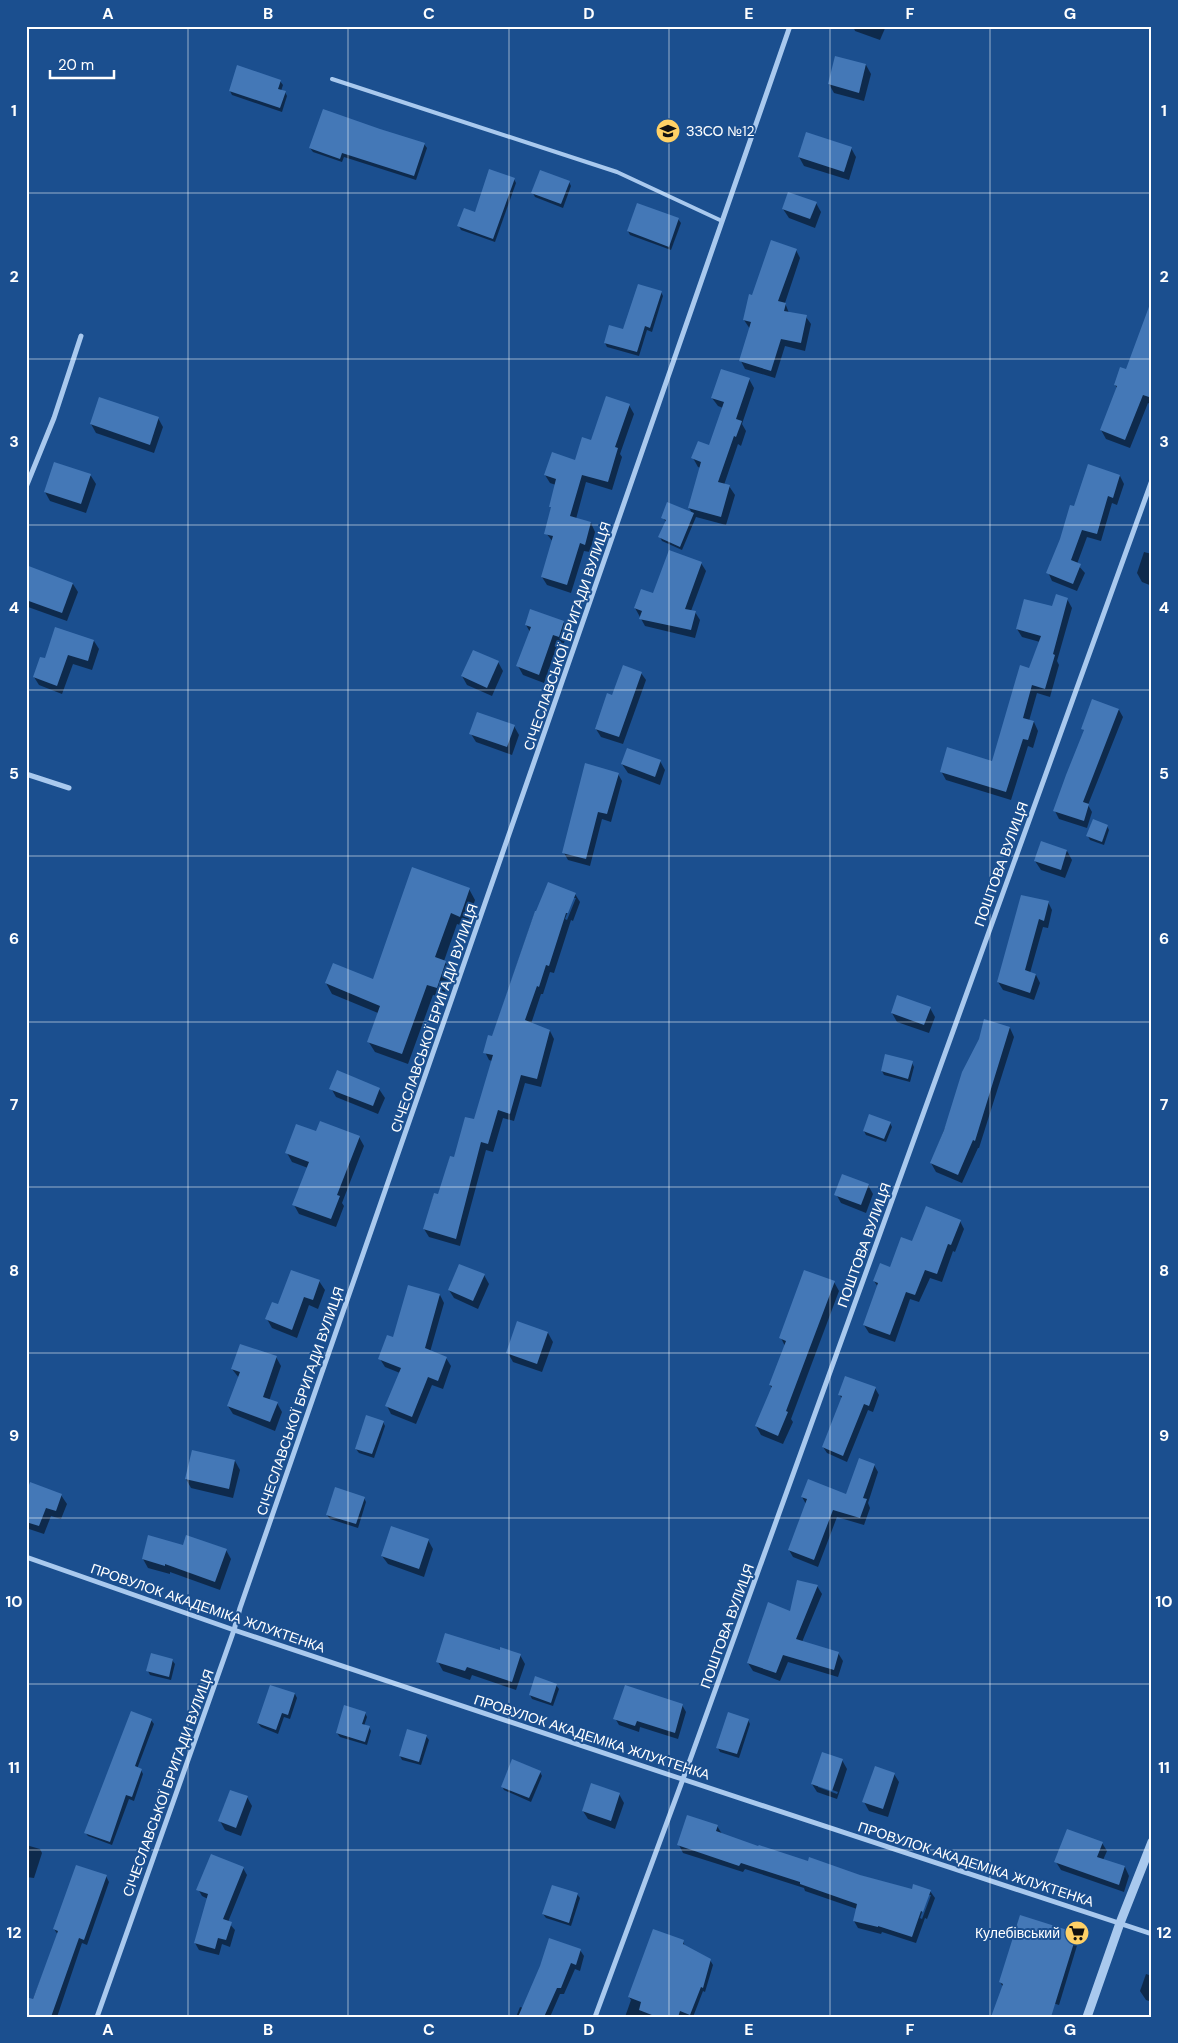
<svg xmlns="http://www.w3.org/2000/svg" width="1178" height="2043" font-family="'DM Sans',sans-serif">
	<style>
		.shadow { fill: #0007; fill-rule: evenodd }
		.building { fill: #4478b7 }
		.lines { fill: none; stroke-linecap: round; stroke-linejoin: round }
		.service { stroke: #a9c9ee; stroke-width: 4 }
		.minor { stroke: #a9c9ee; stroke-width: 5 }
		.tertiary { stroke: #a9c9ee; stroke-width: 9 }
		.grid { fill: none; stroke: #fff; stroke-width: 1; stroke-opacity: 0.55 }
		.labels { text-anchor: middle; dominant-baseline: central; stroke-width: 4; stroke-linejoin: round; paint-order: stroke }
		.poi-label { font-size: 14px; fill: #fff; stroke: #1b4f8f; text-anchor: start }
		.street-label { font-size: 14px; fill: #fff; stroke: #1b4f8f }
		.neatline { fill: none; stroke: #fff; stroke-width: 2 }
		.grid-label { font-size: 16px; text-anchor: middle; font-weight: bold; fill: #fff }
	</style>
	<rect width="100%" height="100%" fill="#1b4f8f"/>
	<g class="shadow">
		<path d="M853 26H886L880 40 855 31Z"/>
		<path d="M836 58 866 65 871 74 864 101 834 93 829 84Z"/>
		<path d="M280 81 283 85 281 91 285 92 287 96 282 112 232 95 230 91Z"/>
		<path d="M424 144 427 148 416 180 344 157 342 162 313 152 310 148Z"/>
		<path d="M851 148 856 157 849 180 804 166 799 157Z"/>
		<path d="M514 179 516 183 495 242 461 230 459 226Z"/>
		<path d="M569 182 571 186 563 208 535 197 533 193Z"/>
		<path d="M816 203 821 212 815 228 789 218 783 209Z"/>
		<path d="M678 219 681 223 671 250 630 235 628 231Z"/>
		<path d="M796 250 800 258 785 303 789 313 806 317 811 324 805 351 785 346 775 378 745 369 741 361 750 329 744 320Z"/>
		<path d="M661 292 663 296 652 332 647 330 639 356 607 347 605 343 624 330Z"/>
		<path d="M1152 317V405L1148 403 1130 448 1106 439 1101 430 1117 388 1115 385 1127 370Z"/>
		<path d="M749 379 754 388 742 424 746 431 741 446 738 444 724 485 729 486 735 495 726 525 696 517 682 550 662 541 660 537 666 522 663 518 692 513 689 508 701 468 698 467 693 458 710 446 723 408 718 406 712 398Z"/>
		<path d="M629 405 634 414 620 454 622 457 612 490 586 482 576 519 591 523 595 532 590 552 584 551 571 593 547 585 542 577 553 542 546 533 556 485 550 483 545 475 576 462 592 441Z"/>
		<path d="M158 418 163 427 154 453 96 433 91 424Z"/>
		<path d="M55 464 91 476 96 484 86 513 50 501 45 492Z"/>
		<path d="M1120 476 1124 484 1117 505 1112 503 1101 541 1087 537 1077 564 1085 573 1077 591 1052 581 1048 572 1074 507Z"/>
		<path d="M1144 552 1152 554V586L1142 582 1137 573Z"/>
		<path d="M701 563 706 571 691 611 695 612 700 620 695 638 645 626 635 608Z"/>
		<path d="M73 584 78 592 67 621 28 607 26 603V590Z"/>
		<path d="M1067 599 1072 608 1057 661 1059 665 1050 697 1037 693 1029 721 1034 722 1038 731 1033 748 1028 746 1011 800 946 780 941 771 993 762 1040 642 1022 637 1017 629Z"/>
		<path d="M563 622 569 631 563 645 558 643 544 683 523 675 518 666 530 632 526 625Z"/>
		<path d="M94 641 99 649 92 670 73 664 62 694 39 685 34 677 46 660Z"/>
		<path d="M498 662 503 671 492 696 467 685 462 676Z"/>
		<path d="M641 673 646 680 623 744 601 737 596 729 613 697Z"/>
		<path d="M1093 701 1119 710 1123 717 1088 805 1092 812 1087 828 1059 819 1055 811 1085 732 1083 729Z"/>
		<path d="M514 726 519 735 512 755 476 742 471 734Z"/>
		<path d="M660 761 665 770 660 785 628 773 622 764Z"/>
		<path d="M618 774 622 781 611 822 602 819 590 866 568 860 564 853Z"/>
		<path d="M1107 826 1109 830 1104 845 1090 840 1088 836Z"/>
		<path d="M1067 851 1072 860 1065 878 1041 870 1035 861Z"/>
		<path d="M549 884 575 894 580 902 573 921 571 920 554 973 550 972 543 994H541L531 1024 550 1031 554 1039 541 1087 525 1083 514 1121 503 1118 493 1152 486 1150 460 1246 429 1237 424 1229 434 1194 439 1196 450 1157 455 1158 466 1118 475 1121 492 1061 489 1060 485 1052 489 1037 492 1038 535 912 537 913ZM573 898H576L567 920 565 919Z"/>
		<path d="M469 889 475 900 466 927 457 924 444 961 452 972 443 998 433 995 408 1064 375 1052 368 1041 378 1013 332 994 326 983 374 980Z"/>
		<path d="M1048 902 1052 910 1048 928 1043 927 1030 973 1036 975 1040 983 1034 1000 1003 990 998 982Z"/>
		<path d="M930 1008 935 1017 929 1033 897 1022 892 1013Z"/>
		<path d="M985 1021 1010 1028 1014 1037 979 1148H978L962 1183 936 1172 931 1163 980 1039Z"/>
		<path d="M912 1063 914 1067 910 1082 884 1075 882 1071Z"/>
		<path d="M331 1088 379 1089 385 1098 378 1114 336 1097Z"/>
		<path d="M890 1123 892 1127 886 1142 866 1135 864 1131Z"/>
		<path d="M317 1133 359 1137 364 1146 342 1203 344 1206 336 1227 299 1214 294 1205 308 1168 292 1162 287 1153Z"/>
		<path d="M868 1185 873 1194 866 1213 841 1203 836 1194Z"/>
		<path d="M960 1221 964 1229 955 1252 953 1251 942 1282 930 1278 919 1302 910 1299 895 1342 869 1333 864 1325 878 1287 874 1281 891 1268 913 1242Z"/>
		<path d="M484 1275 489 1284 478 1309 454 1298 449 1290Z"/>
		<path d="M319 1281 325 1290 318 1309 309 1305 297 1338 272 1328 267 1319 279 1305Z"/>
		<path d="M834 1282 839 1291 791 1419 793 1422 783 1444 761 1435 756 1426 772 1389 770 1385 785 1346 781 1338Z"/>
		<path d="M440 1295 444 1303 430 1352 446 1358 451 1366 443 1389 432 1385 416 1424 391 1414 387 1406 400 1373 385 1367 380 1359 394 1338Z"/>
		<path d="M518 1323 548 1333 553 1342 542 1372 513 1362 508 1353Z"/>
		<path d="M276 1357 281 1366 269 1401 277 1403 282 1412 275 1431 233 1414 228 1406 239 1378 232 1369Z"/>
		<path d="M875 1388 879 1395 873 1412 868 1410 847 1462 827 1453 823 1447 842 1399 839 1394Z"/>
		<path d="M383 1422 385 1426 374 1458 359 1453 356 1449Z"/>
		<path d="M235 1461 240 1470 233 1498 191 1488 186 1479Z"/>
		<path d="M874 1465 878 1472 868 1503 870 1508 864 1525 837 1517 818 1567 793 1557 789 1550 806 1504 802 1497 847 1496Z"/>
		<path d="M61 1495 67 1504 61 1519 51 1516 44 1534 26 1528V1498Z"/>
		<path d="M364 1498 366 1502 358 1528 330 1519 327 1515Z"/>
		<path d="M428 1540 433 1549 424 1577 388 1564 382 1556Z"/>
		<path d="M226 1550 231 1559 220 1590 170 1572V1574L148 1568 143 1559Z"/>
		<path d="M817 1586 822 1594 802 1642 838 1653 843 1661 838 1677 788 1662 780 1681 753 1671 748 1663 791 1612Z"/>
		<path d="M500 1651 520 1655 525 1664 516 1690 472 1675 470 1680 443 1671 438 1662Z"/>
		<path d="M172 1660 175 1664 171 1680 150 1675 148 1671Z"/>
		<path d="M556 1685 559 1689 553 1706 532 1699 530 1695Z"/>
		<path d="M271 1686 295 1694 297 1698 290 1719 284 1717 278 1734 261 1727 258 1723Z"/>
		<path d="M682 1705 686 1712 678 1739 640 1727 639 1732 619 1725 615 1718Z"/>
		<path d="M365 1713 367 1717 364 1726 369 1727 371 1731 367 1745 340 1737 337 1733Z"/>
		<path d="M151 1720 154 1724 137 1769 141 1770 143 1774 134 1801 129 1799 112 1845 88 1836 85 1832Z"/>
		<path d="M748 1720 750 1724 739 1758 720 1752 718 1748Z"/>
		<path d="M426 1736 429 1740 421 1765 402 1760 400 1756Z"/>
		<path d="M842 1760 847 1769 837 1799 817 1792 812 1784ZM818 1785 838 1792 837 1794 818 1787Z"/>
		<path d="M540 1772 542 1776 531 1802 504 1790 502 1786Z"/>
		<path d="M894 1774 899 1782 888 1817 869 1811 864 1802Z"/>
		<path d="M619 1794 624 1803 615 1829 588 1819 583 1811Z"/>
		<path d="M247 1797 252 1806 241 1836 225 1830 220 1821Z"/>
		<path d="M717 1826 722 1834 759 1848 912 1890 930 1891 935 1898 927 1919 925 1918 916 1943 882 1932 881 1934 858 1928 854 1921 857 1909 805 1891 804 1888 745 1869 743 1872 683 1853 679 1845ZM928 1895H931L922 1919 920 1918Z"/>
		<path d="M1102 1843 1107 1851 1103 1860 1125 1867 1129 1876 1124 1892 1061 1870 1056 1862Z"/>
		<path d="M26 1845 40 1849 42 1853 34 1878 26 1877Z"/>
		<path d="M243 1868 247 1875 228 1922 235 1930 230 1947 222 1944 219 1955 199 1950 195 1943 208 1899 202 1896 198 1889Z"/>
		<path d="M106 1876 109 1882 87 1945 82 1943 57 2017H26L58 1935 54 1929Z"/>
		<path d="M577 1894 580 1898 571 1926 546 1918 543 1914Z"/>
		<path d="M1076 1934 1079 1939 1059 2005 1003 1987 1000 1982Z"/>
		<path d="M683 1941 685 1947 710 1960 713 1965 705 1992 703 1991 693 2017 683 2015 682 2017H625L631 2000 629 1997Z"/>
		<path d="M580 1950 584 1956 580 1971 575 1969 564 1994H560L550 2017H516L520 2007 523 2008Z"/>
		<path d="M1146 1974 1152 1976V2002L1146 2000 1140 1991Z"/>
	</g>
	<g class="building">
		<path d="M835 56 866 64 859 93 828 84Z"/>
		<path d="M237 65 281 80 278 89 286 91 280 108 229 91Z"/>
		<path d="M323 109 380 129 425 143 414 176 342 153 340 159 309 148Z"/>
		<path d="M806 132 852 147 844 172 798 157Z"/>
		<path d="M489 169 515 178 493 239 457 226 464 208 475 212Z"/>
		<path d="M540 170 570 181 561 204 531 193Z"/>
		<path d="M788 192 817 202 810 219 782 209Z"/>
		<path d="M637 203 679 218 669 247 627 231Z"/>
		<path d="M771 240 797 249 778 301 786 303 784 311 807 315 801 343 781 339 771 371 739 361 751 322 743 320 749 294 752 295Z"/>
		<path d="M638 284 662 291 650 328 645 326 637 352 604 343 609 325 623 329Z"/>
		<path d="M1150 304H1152V398L1143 395 1125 440 1100 430 1117 386 1114 385 1120 367 1126 369Z"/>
		<path d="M721 369 750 378 736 419 742 421 736 437 734 436 718 482 730 485 721 517 688 508 701 462 691 458 698 441 709 445 724 402 711 398Z"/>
		<path d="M606 396 630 404 615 447 618 448 608 482 582 475 570 516 591 522 585 545 580 543 567 585 541 577 553 536 544 534 551 507H549L556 479 544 475 552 452 575 460 582 437 591 440Z"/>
		<path d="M99 397 159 417 150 445 90 424Z"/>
		<path d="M54 462 91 474 81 504 44 492Z"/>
		<path d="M1088 464 1120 475 1113 498 1108 496 1097 534 1082 530 1071 560 1081 564 1073 584 1046 573 1060 539 1070 505 1074 506Z"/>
		<path d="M667 502 694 513 680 547 658 537 666 520 661 518Z"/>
		<path d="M669 550 702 562 685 609 696 611 691 630 639 619 642 611 634 608 641 589 653 593Z"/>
		<path d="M26 565 73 583 62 613 26 600Z"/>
		<path d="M1056 594 1068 598 1053 654 1055 655 1045 689 1032 685 1023 718 1034 721 1028 740 1023 739 1006 792 940 772 947 747 992 761 1020 665 1029 668 1041 636 1016 629 1024 599 1052 606Z"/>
		<path d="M530 609 564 621 559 637 553 635 539 675 516 666 531 627 525 625Z"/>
		<path d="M55 627 94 640 88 661 68 655 57 686 33 677 40 657 45 658Z"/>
		<path d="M473 650 499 661 487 688 461 676Z"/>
		<path d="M623 665 642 672 619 737 595 729 607 693 612 695Z"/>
		<path d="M1092 699 1119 709 1083 802 1089 804 1084 821 1053 811 1066 775 1084 730 1081 729Z"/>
		<path d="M477 712 515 725 507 747 469 734Z"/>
		<path d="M627 748 661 760 655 777 621 764Z"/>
		<path d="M585 763 619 773 607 814 598 812 586 859 562 853Z"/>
		<path d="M1093 819 1108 825 1102 842 1086 836Z"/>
		<path d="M1041 841 1067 850 1061 870 1034 861Z"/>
		<path d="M412 867 470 888 460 917 451 913 435 957 446 961 437 988 427 985 402 1054 367 1042 380 1006 325 983 333 963 373 979Z"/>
		<path d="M548 882 576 893 568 913H566L549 966 546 965 539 987 537 986 525 1020 550 1030 537 1079 521 1075 510 1114 498 1110 488 1144 481 1142 456 1239 423 1229 434 1193 438 1194 450 1156 454 1157 465 1117 474 1119 493 1055 483 1053 488 1035 492 1036 535 911H536Z"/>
		<path d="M1021 895 1049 901 1044 921 1039 919 1025 970 1036 974 1030 993 997 982Z"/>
		<path d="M897 995 931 1007 924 1025 891 1013Z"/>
		<path d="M984 1019 1010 1027 975 1141 973 1140 958 1175 930 1163 944 1130 962 1072 979 1039Z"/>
		<path d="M885 1054 913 1061 908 1079 881 1071Z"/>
		<path d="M337 1070 380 1088 373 1106 329 1089Z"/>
		<path d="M869 1114 891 1122 884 1139 863 1131Z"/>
		<path d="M320 1121 360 1136 337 1195 340 1196 331 1219 292 1205 309 1162 285 1153 296 1124 316 1131Z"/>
		<path d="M842 1174 869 1184 861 1205 834 1195Z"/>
		<path d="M926 1206 961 1220 951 1245 948 1244 937 1274 925 1270 915 1295 906 1292 890 1335 863 1325 878 1283 873 1281 880 1263 890 1267 901 1237 912 1241Z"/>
		<path d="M459 1264 485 1274 473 1301 448 1290Z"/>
		<path d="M291 1270 320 1280 313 1300 304 1297 292 1330 265 1319 272 1302 278 1304Z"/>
		<path d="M804 1270 835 1281 786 1411 788 1412 778 1436 755 1426 772 1386 769 1385 786 1341 779 1338Z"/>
		<path d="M408 1285 440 1294 425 1348 447 1357 438 1381 428 1377 412 1417 385 1406 401 1368 378 1359 387 1335 393 1337Z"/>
		<path d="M517 1321 548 1332 537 1364 506 1353Z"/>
		<path d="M240 1344 277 1356 263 1397 278 1402 270 1422 227 1406 240 1372 231 1369Z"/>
		<path d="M845 1376 876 1387 869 1406 864 1404 843 1456 822 1447 842 1396 838 1395Z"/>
		<path d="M366 1415 384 1421 372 1454 355 1449Z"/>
		<path d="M192 1450 235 1460 229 1489 185 1479Z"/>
		<path d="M859 1458 875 1464 863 1498 867 1499 860 1518 833 1510 814 1560 788 1550 807 1499 801 1497 808 1479 846 1494Z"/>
		<path d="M30 1482 62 1494 56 1511 46 1508 39 1526 26 1522V1494Z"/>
		<path d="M335 1487 365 1497 356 1524 326 1515Z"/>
		<path d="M391 1526 429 1539 419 1569 381 1556Z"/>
		<path d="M148 1535 183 1545 186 1535 227 1549 215 1582 165 1564V1566L142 1559Z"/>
		<path d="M797 1580 818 1585 796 1639 839 1652 834 1670 783 1655 776 1673 747 1663 768 1602 790 1611Z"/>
		<path d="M445 1633 500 1650V1647L521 1654 512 1682 467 1667 465 1671 436 1662Z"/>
		<path d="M151 1653 173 1659 169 1677 146 1671Z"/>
		<path d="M535 1676 557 1684 551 1703 529 1695Z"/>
		<path d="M270 1685 295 1693 288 1715 282 1713 276 1730 257 1723Z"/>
		<path d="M625 1685 683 1704 675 1733 637 1721 635 1726 613 1719Z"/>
		<path d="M344 1705 366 1712 362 1724 370 1726 365 1742 336 1733Z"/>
		<path d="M131 1711 152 1719 135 1766 142 1769 132 1797 126 1795 110 1842 84 1833Z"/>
		<path d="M728 1712 749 1719 737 1754 716 1748Z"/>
		<path d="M407 1729 427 1735 419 1762 399 1756Z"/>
		<path d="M822 1752 843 1759 832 1791 811 1784Z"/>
		<path d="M512 1759 541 1771 529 1798 501 1787Z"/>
		<path d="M875 1766 895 1773 883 1809 862 1802Z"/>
		<path d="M591 1783 620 1793 611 1821 582 1811Z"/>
		<path d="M230 1790 248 1796 236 1828 218 1821Z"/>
		<path d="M687 1815 718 1825 716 1831 758 1846 759 1845 808 1861 809 1857 860 1875 912 1889 913 1884 931 1890 923 1912 921 1911 912 1937 878 1926V1927L853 1921 857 1904 800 1884V1882L741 1863 739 1866 677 1845Z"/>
		<path d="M1067 1829 1103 1842 1097 1857 1125 1866 1119 1885 1054 1862Z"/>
		<path d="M211 1854 244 1867 223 1919 232 1922 226 1940 218 1938 215 1949 194 1943 208 1894 196 1890Z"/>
		<path d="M76 1865 107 1875 84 1940 79 1938 51 2017H26V1997L33 1999 58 1931 53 1929Z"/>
		<path d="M552 1885 578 1893 569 1923 542 1914Z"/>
		<path d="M1020 1915 1077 1933 1051 2017H991L1003 1984 999 1982Z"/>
		<path d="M653 1929 684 1940 683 1944 711 1959 703 1988 701 1987 690 2015 680 2011 678 2017H657L639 2010 641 2002 628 1997Z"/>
		<path d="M549 1938 581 1949 576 1965 571 1963 561 1988H557L544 2017H518L540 1966Z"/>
	</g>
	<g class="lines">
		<path class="service" d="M332 79 617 172 722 221"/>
		<g class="minor">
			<path d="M26 487 54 418 81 336"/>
			<path d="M26 774 69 788"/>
			<path d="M26 1557 234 1630 682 1779 1152 1934"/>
			<path d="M97 2017 234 1630 240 1608 790 26"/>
			<path d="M595 2017 690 1760 1152 480"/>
		</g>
		<path class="tertiary" d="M1087 2017 1120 1923 1152 1842"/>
	</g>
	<path class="grid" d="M188 26V2017M348 26V2017M509 26V2017M669 26V2017M830 26V2017M990 26V2017M26 193H1152M26 359H1152M26 525H1152M26 690H1152M26 856H1152M26 1022H1152M26 1187H1152M26 1353H1152M26 1518H1152M26 1684H1152M26 1850H1152"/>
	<defs>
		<symbol id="school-disc" viewBox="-11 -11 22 22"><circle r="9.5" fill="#ffd166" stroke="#1b4f8f"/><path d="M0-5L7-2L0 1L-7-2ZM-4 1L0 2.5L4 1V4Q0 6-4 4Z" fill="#111"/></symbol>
		<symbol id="supermarket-disc" viewBox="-11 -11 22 22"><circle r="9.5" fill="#ffd166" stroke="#1b4f8f"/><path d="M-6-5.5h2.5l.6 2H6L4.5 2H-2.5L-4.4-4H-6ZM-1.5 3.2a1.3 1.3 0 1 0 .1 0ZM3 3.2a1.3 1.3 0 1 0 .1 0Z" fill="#111"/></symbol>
	</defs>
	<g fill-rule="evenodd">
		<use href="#school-disc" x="654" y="117" width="28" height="28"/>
		<use href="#supermarket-disc" x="1063" y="1919" width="28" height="28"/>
	</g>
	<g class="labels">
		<g class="poi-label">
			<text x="686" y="131">ЗЗСО №12</text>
			<text x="1060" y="1933" text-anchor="end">Кулебівський</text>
		</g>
		<g class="street-label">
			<text transform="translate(567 636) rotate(-71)">СІЧЕСЛАВСЬКОЇ БРИГАДИ ВУЛИЦЯ</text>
			<text transform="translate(1001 864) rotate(-70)">ПОШТОВА ВУЛИЦЯ</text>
			<text transform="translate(434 1018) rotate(-71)">СІЧЕСЛАВСЬКОЇ БРИГАДИ ВУЛИЦЯ</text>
			<text transform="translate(864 1245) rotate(-70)">ПОШТОВА ВУЛИЦЯ</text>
			<text transform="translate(300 1401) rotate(-71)">СІЧЕСЛАВСЬКОЇ БРИГАДИ ВУЛИЦЯ</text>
			<text transform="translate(208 1608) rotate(19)">ПРОВУЛОК АКАДЕМІКА ЖЛУКТЕНКА</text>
			<text transform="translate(727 1626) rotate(-70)">ПОШТОВА ВУЛИЦЯ</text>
			<text transform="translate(592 1737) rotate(18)">ПРОВУЛОК АКАДЕМІКА ЖЛУКТЕНКА</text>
			<text transform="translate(168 1783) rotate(-70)">СІЧЕСЛАВСЬКОЇ БРИГАДИ ВУЛИЦЯ</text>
			<text transform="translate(976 1864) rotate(18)">ПРОВУЛОК АКАДЕМІКА ЖЛУКТЕНКА</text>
		</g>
	</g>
	<rect width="1178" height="2043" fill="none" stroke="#1b4f8f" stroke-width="55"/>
	<path d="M50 70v8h64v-8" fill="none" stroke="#ffffff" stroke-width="2.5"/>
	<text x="58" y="70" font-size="15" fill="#ffffff" stroke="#1b4f8f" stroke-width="4" paint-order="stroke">20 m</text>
	<rect x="28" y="28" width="1122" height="1988" class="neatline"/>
	<g class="grid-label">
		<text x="108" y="19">A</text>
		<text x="268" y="19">B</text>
		<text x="429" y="19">C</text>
		<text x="589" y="19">D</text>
		<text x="749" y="19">E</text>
		<text x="910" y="19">F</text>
		<text x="1070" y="19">G</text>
		<text x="14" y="116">1</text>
		<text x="1164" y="116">1</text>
		<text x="14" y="282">2</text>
		<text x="1164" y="282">2</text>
		<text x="14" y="447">3</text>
		<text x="1164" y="447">3</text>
		<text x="14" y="613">4</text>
		<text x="1164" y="613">4</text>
		<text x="14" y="779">5</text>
		<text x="1164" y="779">5</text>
		<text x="14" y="944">6</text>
		<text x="1164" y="944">6</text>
		<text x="14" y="1110">7</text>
		<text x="1164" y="1110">7</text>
		<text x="14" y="1276">8</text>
		<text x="1164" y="1276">8</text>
		<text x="14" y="1441">9</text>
		<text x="1164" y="1441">9</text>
		<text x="14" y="1607">10</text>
		<text x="1164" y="1607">10</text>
		<text x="14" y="1773">11</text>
		<text x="1164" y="1773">11</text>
		<text x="14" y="1938">12</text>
		<text x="1164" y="1938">12</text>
		<text x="108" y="2035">A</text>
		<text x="268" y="2035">B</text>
		<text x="429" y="2035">C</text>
		<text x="589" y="2035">D</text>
		<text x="749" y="2035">E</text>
		<text x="910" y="2035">F</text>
		<text x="1070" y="2035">G</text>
	</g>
</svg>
